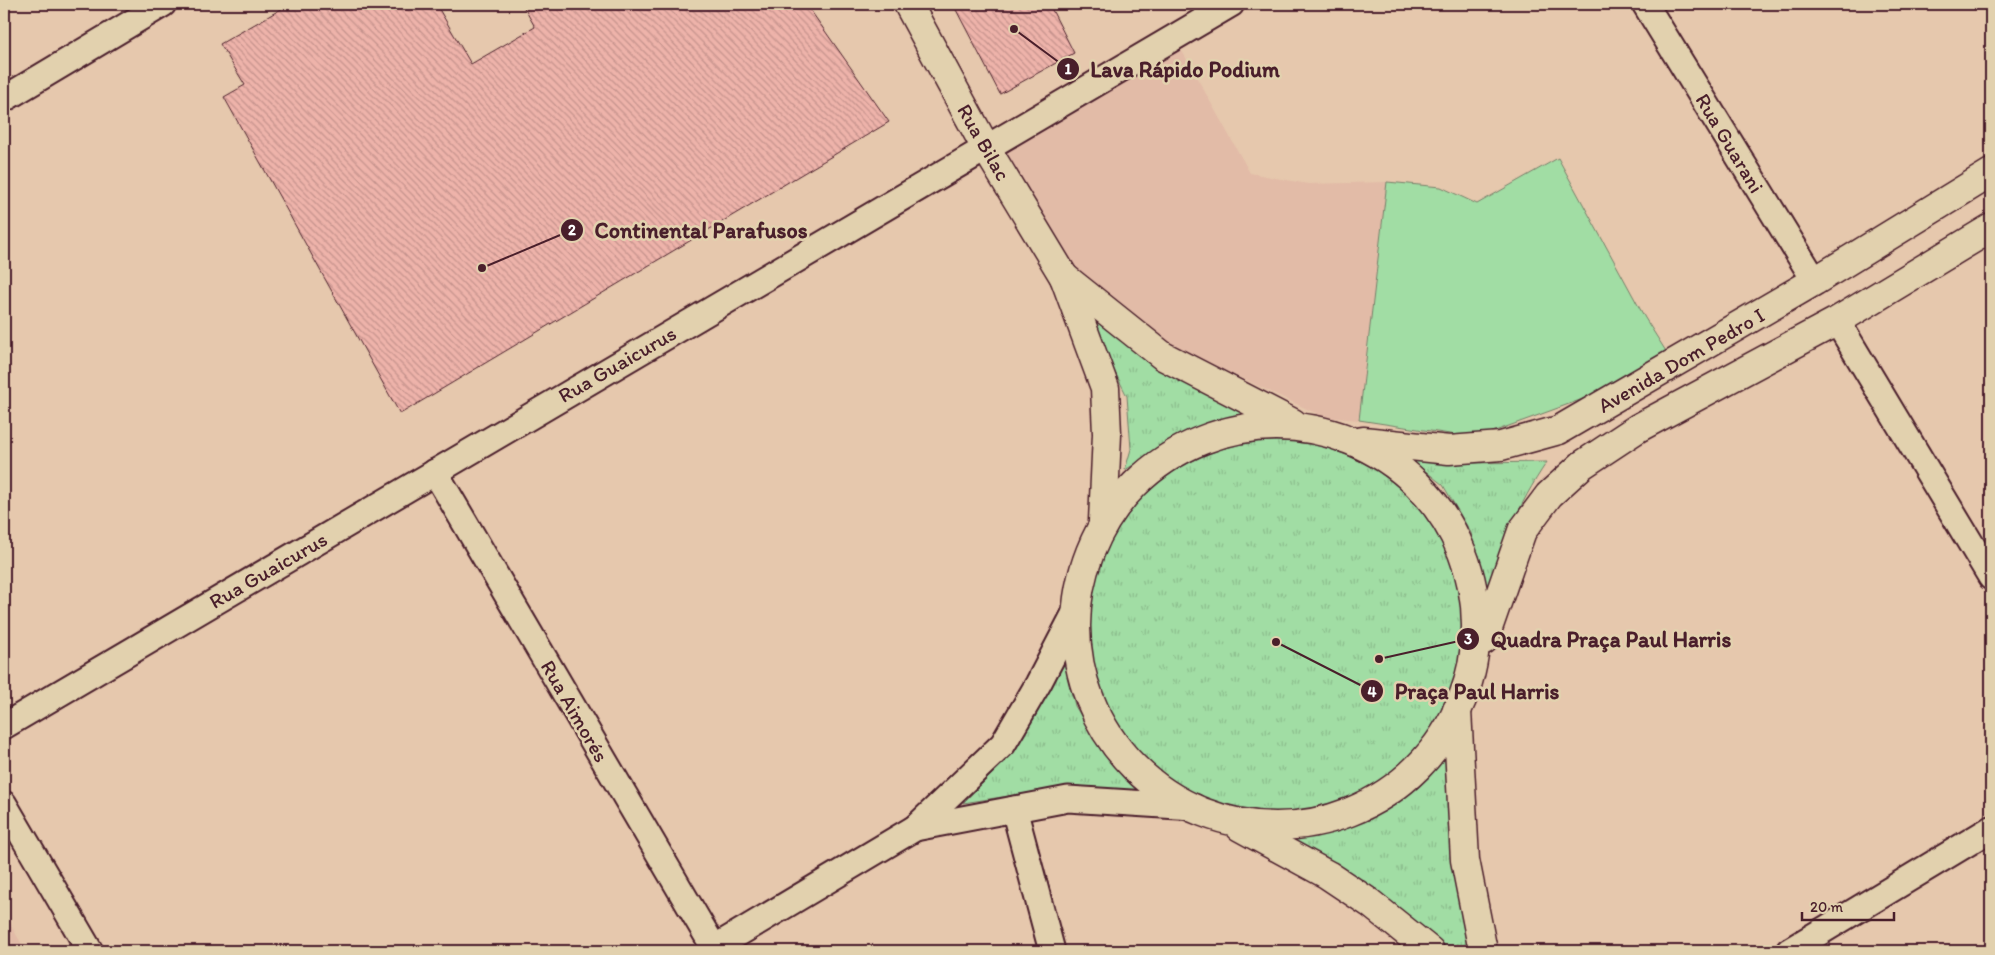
<svg xmlns="http://www.w3.org/2000/svg" width="1995" height="955" font-family="Itim,sans-serif">
	<style>
		.built { fill: #e2bba7 }
		.green { fill: #a1dda4; stroke: #767e68 }
		.park { fill: url(#park-tufts); stroke: #767e68 }
		.building { fill: url(#building-back-hatch); stroke: #4a1f2b }
		.lines { fill: none; stroke-linecap: round; stroke-linejoin: round }
		.minor-casing { stroke: #4a1f2b; stroke-width: 29 }
		.tertiary-casing { stroke: #4a1f2b; stroke-width: 31 }
		.minor { stroke: #e2d1ae; stroke-width: 25 }
		.tertiary { stroke: #e2d1ae; stroke-width: 28 }
		.labels { text-anchor: middle; dominant-baseline: central; stroke-width: 5; stroke-linejoin: round; paint-order: stroke }
		.street-label { font-size: 21px; fill: #4a1f2b; stroke: #e2d1ae }
		.leader { fill: none; stroke: #4a1f2b; stroke-width: 2 }
		.callout-dot { fill: #4a1f2b; stroke: #e2d1ae; stroke-width: 2 }
		.mark-label { font-size: 15px; text-anchor: middle; font-weight: bold; fill: #fff }
		.callout-label { font-size: 22px; text-anchor: middle; font-weight: bold; fill: #4a1f2b; stroke: #e2d1ae; stroke-width: 5; stroke-linejoin: round; paint-order: stroke }
	</style>
	<defs>
		<pattern id="park-tufts" width="24" height="20" patternUnits="userSpaceOnUse" patternTransform="scale(1.25)"><rect width="24" height="20" fill="#a1dda4"/><path d="M3 7l-1-3M5 7V3M7 7l1-3M15 17l-1-3M17 17v-4M19 17l1-3" fill="none" stroke="#8cbd8d"/></pattern>
		<pattern id="building-back-hatch" width="6" height="6" patternUnits="userSpaceOnUse" patternTransform="scale(1.25)"><rect width="6" height="6" fill="#eeb3aa"/><path d="M-1 5l2 2M0 0l6 6M5-1l2 2" fill="none" stroke="#c3918b"/></pattern>
	</defs>
	<rect width="100%" height="100%" fill="#e6c8ad"/>
	<filter id="ink" filterUnits="userSpaceOnUse"><feTurbulence type="fractalNoise" baseFrequency=".02" numOctaves="2"/><feDisplacementMap in="SourceGraphic" scale="10" xChannelSelector="R" yChannelSelector="G"/><feConvolveMatrix kernelMatrix="1 2 1 2 8 2 1 2 1" color-interpolation-filters="sRGB"/></filter>
	<g filter="url(#ink)">
		<g class="built">
			<path d="M1181 49 1250 173 1308 184 1387 182 1359 420 1324 417 1165 342 1065 266 1000 152Z"/>
			<path d="M4 914 26 951H4Z"/>
		</g>
		<path class="green" d="M1558 158 1645 318 1669 356 1610 389 1476 438 1359 420 1387 182 1441 187 1477 204Z"/>
		<g class="park">
			<path d="M1085 313 1134 351 1251 413C1201 424 1168 444 1125 470L1131 449 1127 396Z"/>
			<circle cx="1276" cy="627" r="186"/>
			<path d="M1404 454 1470 463 1547 462C1517 506 1503 545 1486 595L1471 533 1443 485Z"/>
			<path d="M1063 655 1075 706 1109 761 1144 793 1067 787 963 803 1009 757 1037 713Z"/>
			<path d="M1455 743 1451 862 1468 951H1449L1376 893 1281 837 1371 817 1418 788Z"/>
		</g>
		<g class="building">
			<path d="M290 4H436L471 64 535 27 522 4H806L889 122 400 414 224 97 245 85 220 44Z"/>
			<path d="M953 4H1049L1074 53 1000 94Z"/>
		</g>
		<g class="lines">
			<defs>
				<g id="minor">
					<path d="M1645 4 1815 281"/>
					<path d="M4 99 163 4"/>
					<path d="M1837 321 1991 577"/>
					<path d="M435 472 716 951"/>
					<path d="M4 726 1231 4"/>
					<path d="M4 804 90 951"/>
					<path d="M1014 809 1052 951"/>
					<path d="M915 828 1068 799 1194 807"/>
					<path d="M709 951 915 828 1003 744 1038 684 1077 609"/>
					<path d="M1789 951 1991 829"/>
				</g>
				<g id="tertiary">
					<path d="M908 4 986 148 1064 277 1105 388 1107 434 1103 521"/>
					<path d="M1064 277 1163 356 1293 423"/>
					<circle cx="1276" cy="626" r="200"/>
					<path d="M1363 441 1449 450 1501 446 1559 430 1815 281 1991 173"/>
					<path d="M1484 640 1522 531 1549 495 1582 465 1638 428 1837 321 1991 228"/>
					<path d="M1457 710 1465 860 1483 951"/>
					<path d="M1240 827 1328 875 1370 903 1430 951"/>
				</g>
			</defs>
			<use href="#minor" class="minor-casing"/>
			<use href="#tertiary" class="tertiary-casing"/>
			<use href="#minor" class="minor"/>
			<use href="#tertiary" class="tertiary"/>
		</g>
	</g>
	<g class="labels">
		<g class="street-label">
			<text transform="translate(984 142) rotate(60)">Rua Bilac</text>
			<text transform="translate(1730 143) rotate(59)">Rua Guarani</text>
			<text transform="translate(1681 360) rotate(-30)">Avenida Dom Pedro I</text>
			<text transform="translate(617 364) rotate(-30)">Rua Guaicurus</text>
			<text transform="translate(268 570) rotate(-30)">Rua Guaicurus</text>
			<text transform="translate(575 711) rotate(60)">Rua Aimorés</text>
		</g>
	</g>
	<path class="leader" d="M1014 29L1068 69M482 268L572 230M1379 659L1468 639M1276 642L1372 691"/>
	<g class="callout-dot">
		<circle cx="1014" cy="29" r="5"/>
		<circle cx="482" cy="268" r="5"/>
		<circle cx="1379" cy="659" r="5"/>
		<circle cx="1276" cy="642" r="5"/>
		<circle cx="1068" cy="69" r="12"/>
		<circle cx="572" cy="230" r="12"/>
		<circle cx="1468" cy="639" r="12"/>
		<circle cx="1372" cy="691" r="12"/>
	</g>
	<g class="mark-label">
		<text x="1068" y="74">1</text>
		<text x="572" y="235">2</text>
		<text x="1468" y="644">3</text>
		<text x="1372" y="697">4</text>
	</g>
	<g class="callout-label">
		<text x="1185" y="77">Lava Rápido Podium</text>
		<text x="701" y="238">Continental Parafusos</text>
		<text x="1611" y="647">Quadra Praça Paul Harris</text>
		<text x="1477" y="699">Praça Paul Harris</text>
	</g>
	<rect width="1995" height="955" fill="none" stroke="#e2d1ae" stroke-width="20"/>
	<rect x="10" y="10" width="1975" height="935" fill="none" stroke="#4a1f2b" stroke-width="2" filter="url(#ink)"/>
	<path d="M1802 912v8h92v-8" fill="none" stroke="#4a1f2b" stroke-width="2.5"/>
	<text x="1810" y="912" font-size="15" fill="#4a1f2b" stroke="#e2d1ae" stroke-width="4" paint-order="stroke">20 m</text>
</svg>
